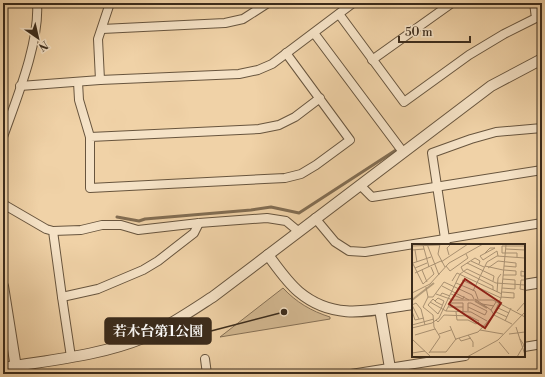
<svg xmlns="http://www.w3.org/2000/svg" width="545" height="377" font-family="'Libre Bodoni','Noto Serif JP',serif">
	<style>
		.green { fill: #d1b68f; stroke: #867055 }
		.lines { fill: none; stroke-linecap: round; stroke-linejoin: round }
		.stream { stroke: #826d52; stroke-width: 3 }
		.minor-casing { stroke: #68553e; stroke-width: 10 }
		.tertiary-casing { stroke: #68553e; stroke-width: 12 }
		.minor { stroke: #f5e2c6; stroke-width: 8 }
		.tertiary { stroke: #f5e2c6; stroke-width: 10 }
		.inset-river { fill: none; stroke: #b29977; stroke-width: 2 }
		.inset-road { fill: none; stroke: #a88f6f; stroke-width: 1 }
		.view { fill: #8f2418; fill-opacity: 0.15; stroke: #8f2418; stroke-width: 2 }
		.inset-edge { fill: none; stroke: #3b2b1b; stroke-width: 2 }
		.leader { fill: none; stroke: #3b2b1b; stroke-width: 1.5 }
		.callout-dot { fill: #3b2b1b; stroke: #f5e2c6; stroke-width: 1.5 }
		.callout { fill: #3b2b1b; stroke: #3b2b1b; stroke-width: 1.5 }
		.callout-label { font-size: 14px; text-anchor: middle; font-weight: bold; fill: #fff }
	</style>
	<rect width="100%" height="100%" fill="#f0d2a7"/>
	<filter id="stains"><feTurbulence type="fractalNoise" baseFrequency=".005" numOctaves="4"/><feColorMatrix values="0 0 0 0 .2 0 0 0 0 .09 0 0 0 0 .02 0 0 0 .5 -.17"/></filter>
	<radialGradient id="worn" r=".72"><stop offset=".6" stop-color="#630" stop-opacity="0"/><stop offset="1" stop-color="#630" stop-opacity=".3"/></radialGradient>
	<path class="green" d="M283 288C296 302 311 311 330 317V319L220 337Z"/>
	<g class="lines">
		<path class="stream" d="M117 217 139 221 145 219 251 210 271 207 299 213 396 150"/>
		<defs>
			<g id="minor">
				<path d="M339 14 404 102 469 55 504 34 536 18 534 3"/>
				<path d="M102 29 225 23 243 19 268 3"/>
				<path d="M314 33 403 152"/>
				<path d="M286 53 350 140 316 165 301 174 285 178 90 188V137L259 129 279 125 295 117 320 98"/>
				<path d="M372 60 452 3"/>
				<path d="M100 80 98 39 110 3"/>
				<path d="M78 82 79 100 90 137"/>
				<path d="M20 86 100 80 239 74 258 70 272 64 353 3"/>
				<path d="M3 137C16 100 40 42 37 3"/>
				<path d="M360 185 372 197 542 170"/>
				<path d="M3 204 46 229 53 231 62 297 71 357"/>
				<path d="M315 218 335 242 349 251 365 252 542 223"/>
				<path d="M53 231 81 230 102 225H121L138 230 199 223 267 218 286 221 298 231"/>
				<path d="M446 245 432 153 471 139 496 132 542 128"/>
				<path d="M62 297 98 289 143 270 158 261 194 233 199 223"/>
				<path d="M524 347 542 344"/>
				<path d="M205 359 207 374"/>
				<path d="M351 374 465 356"/>
			</g>
			<g id="tertiary">
				<path d="M268 255C277 267 287 282 299 292 335 322 372 310 413 304"/>
				<path d="M524 285 542 282"/>
				<path d="M3 286 17 374"/>
				<path d="M380 309 391 374"/>
				<path d="M3 368C49 360 99 356 143 338 168 327 191 311 214 296L491 86 542 59"/>
			</g>
		</defs>
		<use href="#minor" class="minor-casing"/>
		<use href="#tertiary" class="tertiary-casing"/>
		<use href="#minor" class="minor"/>
		<use href="#tertiary" class="tertiary"/>
	</g>
	<g transform="translate(412 244)">
		<rect width="113" height="113" fill="#f0d2a7"/>
		<path class="inset-river" d="M0 56 22 39M63 57 75 64"/>
		<path class="inset-road" d="M15 0 27 31M28 0 26 10 33 23M11 1 17 23M0 2 28 1M83 4 68 12 71 16 85 7 86 12M94 5 113 6M0 6 12 5M3 6 5 18M73 9 78 4H83M37 11 35 4 39 0M105 13V9H90V2H113M59 17 72 23M0 18 11 40 22 30 19 23M29 18 56 0M1 19 19 13M55 19 82 32 81 37M34 22 38 27 56 14 54 10M73 22 91 26M3 24 15 19M76 24 86 17 104 19V23L92 22M10 26 15 38M51 27 81 42V46M51 27 49 23 63 14 68 17 67 20M113 28 109 27V32H113M3 29 29 17M91 31H104V27L92 26M50 36 89 54M113 36H109L108 45 113 46M40 37 45 29 90 50M44 39 63 47 66 55M30 42 57 56M14 43 16 53 11 63 21 71 22 83 28 93 17 109M90 44 103 45V36L91 35M61 47 75 18 85 12 113 14M85 48 86 34 89 30M0 49 18 40 37 19 71 0M24 50 41 56H81L113 73M39 50 51 55 52 52M28 52 30 49 38 52M16 53H21L32 38 60 51 62 55M89 53 102 54V49L90 48M63 55 79 66M23 57 26 54 32 57 29 65 27 68 26 70 16 61 21 55 24 58 30 61M18 58 34 67 59 68 75 77M84 58 79 66 82 71 100 80M70 60 82 62M0 61 4 59 9 65 13 81M0 61 7 75M36 63H51M56 63 73 71 75 67 59 59H56V67M86 64 97 69M0 67 3 76 12 74M34 67 38 59H51V68M105 67 113 58M44 68 45 76H56L64 80 67 78M84 68 95 73M24 76 26 78 32 71 57 72 67 77M93 77 99 64M0 81 22 75M38 82 44 96M104 83 113 111M0 84 20 79 27 74 48 30 55 25 84 39 113 41M68 86 91 90M27 90 39 86M97 90 113 88M3 91 23 85M56 91 61 98V103M47 94 49 97 59 94M0 95 19 113M87 98 97 110M18 108H34L44 95 66 88 81 72 89 54 94 1M0 109 13 107M55 113 86 96 113 68M105 113 112 101 108 95"/>
		<path class="view" d="M53 35 89 59 73 84 37 60Z"/>
		<rect width="113" height="113" class="inset-edge"/>
	</g>
	<path class="leader" d="M284 312L211 331"/>
	<circle class="callout-dot" cx="284" cy="312" r="4"/>
	<rect class="callout" x="105" y="318" width="106" height="26" rx="4"/>
	<g class="callout-label">
		<text x="158" y="336">若木台第1公園</text>
	</g>
	<rect width="545" height="377" fill="none" stroke="#f0d2a7" stroke-width="16"/>
	<rect x="4" y="4" width="537" height="369" fill="none" stroke="#3b2b1b" stroke-width="2"/>
	<rect x="8" y="8" width="529" height="361" fill="none" stroke="#3b2b1b"/>
	<g transform="translate(38 38) rotate(146)" stroke="#f5e2c6" stroke-width="3" paint-order="stroke">
	<path d="M0-3L7 15L0 10L-7 15Z" fill="#3b2b1b"/>
	<text y="-6" font-size="11" font-weight="bold" text-anchor="middle" fill="#3b2b1b">N</text>
	</g>
	<path d="M399 36v6h71v-6" fill="none" stroke="#3b2b1b" stroke-width="2"/>
	<text x="405" y="36" font-size="12" fill="#3b2b1b" stroke="#f5e2c6" stroke-width="3" paint-order="stroke">50 m</text>
	<rect width="100%" height="100%" filter="url(#stains)"/>
	<rect width="100%" height="100%" fill="url(#worn)"/>
</svg>
